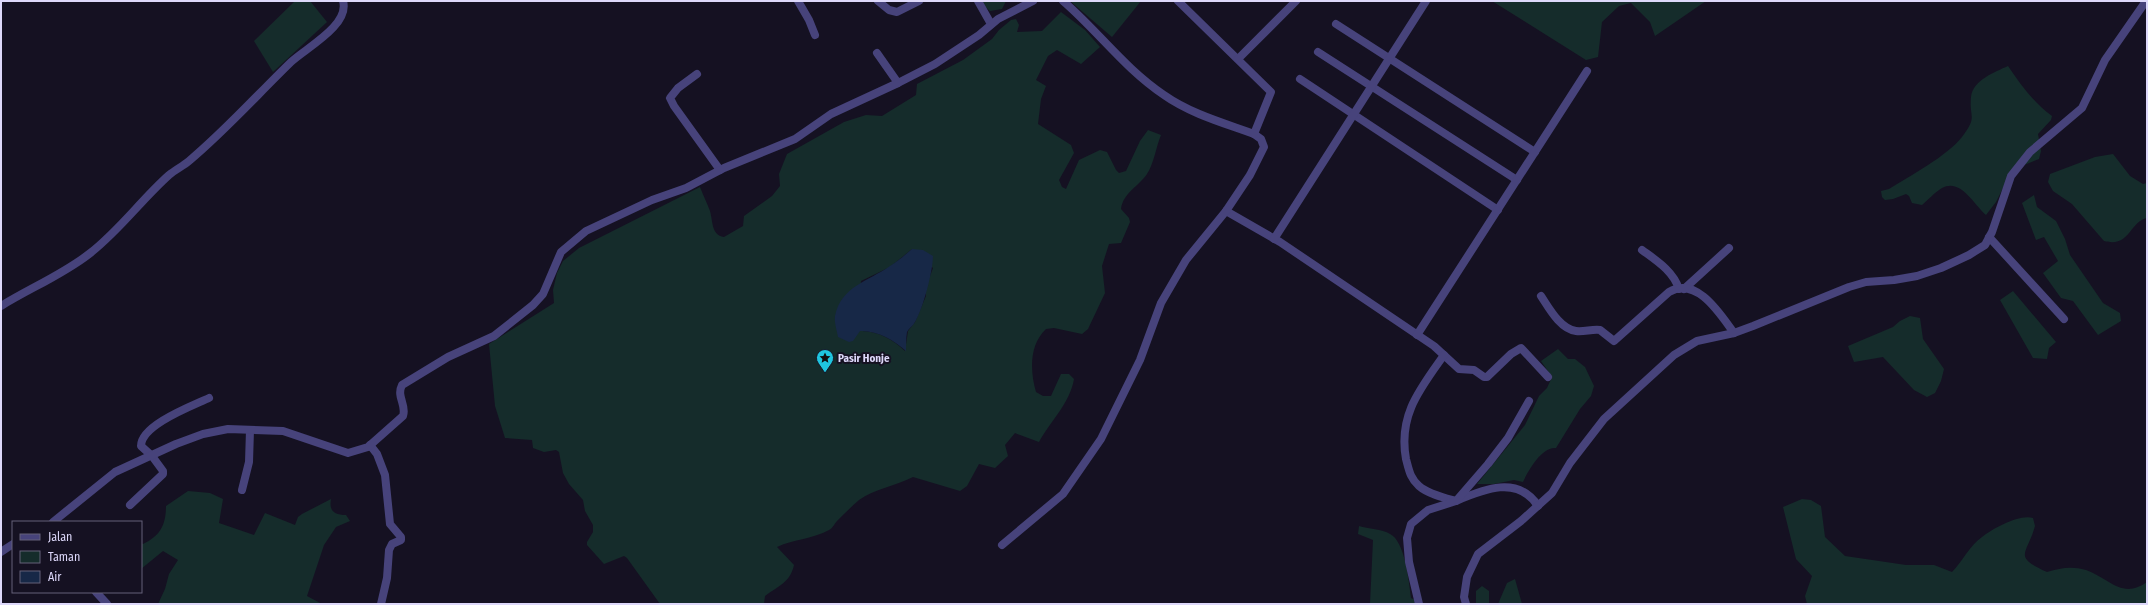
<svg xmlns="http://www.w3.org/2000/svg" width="2148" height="605" font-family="'Fira Sans Condensed',sans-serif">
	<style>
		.green { fill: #152c2b; fill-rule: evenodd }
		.water { fill: #172847 }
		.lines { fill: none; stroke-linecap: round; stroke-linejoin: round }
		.minor { stroke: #47437b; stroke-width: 8 }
		.labels { text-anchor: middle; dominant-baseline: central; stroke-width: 4; stroke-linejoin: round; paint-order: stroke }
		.poi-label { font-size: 11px; font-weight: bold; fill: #ddd8fa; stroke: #151122; text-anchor: start }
	</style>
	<rect width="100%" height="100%" fill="#151122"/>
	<g class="green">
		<path d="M295 1H310L327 22 273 72 254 41Z"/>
		<path d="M982 1H1006L1002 9 990 11 984 6Z"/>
		<path d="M1070 1H1141L1112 37Z"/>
		<path d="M1492 1H1706L1655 36 1650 22 1631 3 1619 6 1602 22 1598 57 1586 60Z"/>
		<path d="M1061 12 1085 30 1100 47 1081 64 1057 50 1048 56 1036 80 1046 86 1041 99 1038 124 1071 145 1074 153 1059 180 1062 187 1066 189 1079 160 1100 150 1107 152 1116 170 1119 173 1126 171 1140 141 1148 130 1161 135C1156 147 1154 163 1147 174 1139 186 1123 193 1121 209L1129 218 1130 222 1121 243 1109 244 1102 266 1105 293 1088 329 1082 334 1054 328 1046 329C1029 345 1030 371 1036 392L1043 396H1051L1061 374H1069L1074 379C1070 403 1050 422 1039 442L1015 433 1005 445 1008 456 995 468 979 464 967 486 960 491 913 477C896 486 874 489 859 500 852 506 844 514 837 521 834 524 833 528 829 530 813 539 794 539 777 547L794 565C790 583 778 586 765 596L764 604H660L627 558 624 556 604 564 587 545V542L593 532V525L585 511 583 500 569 484 563 473 559 452 556 450 544 452 533 448 532 440 505 438 495 406 489 344 554 303 553 290 557 273 563 261 579 248 700 187C703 195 707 203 710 211 713 221 711 235 724 237L743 226 744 216 772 196 780 186 779 174 787 154 844 122 866 115 882 116 916 95 917 84 963 60 992 39 999 30 1011 20 1016 19 1019 25 1017 32 1042 31ZM912 249 933 268 926 287V296L915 322 908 331 905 351C894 340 876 330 860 331L861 281 890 267Z"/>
		<path d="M2008 66C2021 85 2033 102 2052 116L2051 120 2038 134 2041 151 2039 159 2012 170 1996 202 1986 215C1974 205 1961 178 1942 188 1935 192 1928 200 1922 205L1912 203 1909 196 1906 194 1893 199 1885 200 1882 197 1881 191 1889 189C1910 176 1947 156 1962 137 1978 116 1969 118 1971 97 1973 80 1995 72 2008 66Z"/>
		<path d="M2113 154 2130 176 2143 184 2147 183V218C2129 222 2130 248 2104 241L2072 204 2053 191 2048 182 2050 174 2095 157Z"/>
		<path d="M2034 195 2037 207 2056 221 2065 239 2070 255 2103 303 2120 313 2121 321 2098 335 2073 301 2061 298 2043 273 2058 261 2044 237 2036 240 2022 203Z"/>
		<path d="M2013 291 2056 342 2049 348 2047 359 2033 358 2000 300Z"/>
		<path d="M1910 316 1920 318 1923 339 1944 369 1941 381 1935 393 1927 397 1914 390 1883 357 1854 362 1848 346 1893 327 1900 321Z"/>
		<path d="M1558 349 1568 359H1575L1585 367 1594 386 1591 396 1580 409 1556 448C1542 446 1528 471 1523 482L1514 480 1494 484H1477L1525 425 1539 396 1547 388 1552 377 1541 361Z"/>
		<path d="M188 491 210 493 223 499 219 523 254 535 265 513 295 525 298 517 302 514 331 499C329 510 333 515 346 515L350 521 336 527 324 545 307 596 322 604H158L165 589 169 574 178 560 163 551 141 569V543L143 544C160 536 166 525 166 506Z"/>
		<path d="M1802 499 1811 500 1821 506 1825 537 1845 556 1906 565H1934L1952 572C1962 562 1970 545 1982 537 1994 528 2019 514 2033 518L2035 526C2027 555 2012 556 2047 572 2061 568 2071 566 2086 570 2109 578 2122 600 2147 582V604H1807L1805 596 1812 576 1796 559 1783 507Z"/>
		<path d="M1359 526C1368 529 1382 529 1390 534 1405 541 1409 582 1411 598L1424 604H1370L1373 540 1358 534Z"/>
		<path d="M1515 579 1522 604H1498L1507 583Z"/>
		<path d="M1482 586 1489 591V604H1476V591Z"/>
	</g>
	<path class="water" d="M912 249 923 250 933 256C933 271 923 309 915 322 913 326 909 328 907 332 906 338 906 345 906 351 894 340 876 330 860 331L853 341 849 342 838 337C837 331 834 322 835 316 841 286 869 281 890 266 898 261 905 255 912 249Z"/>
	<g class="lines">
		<g class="minor">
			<path d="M798 1 809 20 815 35"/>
			<path d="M878 1 889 10 897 12 919 1"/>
			<path d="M978 1 991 24"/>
			<path d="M1178 1 1271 92 1254 134"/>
			<path d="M1336 24 1535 152"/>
			<path d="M1318 52 1517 180"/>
			<path d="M877 53 898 83"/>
			<path d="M1238 59 1296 1"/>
			<path d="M697 74 678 88 670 98 674 106 720 170"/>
			<path d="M1300 79 1498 210"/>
			<path d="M1226 211 1280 242 1434 346 1459 369 1474 370 1484 377H1487L1511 354 1521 348 1548 377"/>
			<path d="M1989 237 2064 319"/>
			<path d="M1274 239 1426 1"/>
			<path d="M1642 250C1657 261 1673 271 1679 289"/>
			<path d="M1684 289 1729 248"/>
			<path d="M1541 296C1549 308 1560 329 1576 331 1584 332 1592 329 1600 330L1614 341 1669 292C1697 276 1720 314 1734 333"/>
			<path d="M1 306C30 288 62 275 89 254 119 231 141 200 169 175 175 170 183 166 189 161 225 131 257 95 291 62 306 48 350 25 343 1"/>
			<path d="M1417 335 1587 71"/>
			<path d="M1444 355C1420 389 1398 415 1406 459 1409 470 1410 478 1419 486 1428 494 1445 498 1456 501 1484 489 1518 475 1538 506"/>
			<path d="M370 445 377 454 385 475 390 524 401 537V540L392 544 389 550 387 578 381 604"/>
			<path d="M242 490 249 462 250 430"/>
			<path d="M130 505 163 474V471L152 456 141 446C141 425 192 406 209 398"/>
			<path d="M53 522 115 472 176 444 203 434 228 429 283 431 348 453 368 447 403 416C407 405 396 397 402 385L448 357 494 336 533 305 543 294 561 252 586 231 652 200 686 188 724 168 795 139 831 114 898 83 935 64 979 35 998 19 1033 1"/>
			<path d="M1002 545 1063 494 1101 439 1140 360 1161 303 1186 260 1226 211 1250 175 1264 147 1261 139 1254 134C1224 123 1191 114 1164 95 1125 69 1098 31 1063 1"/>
			<path d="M1 552 13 544"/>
			<path d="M96 592 107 604"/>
			<path d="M1419 604 1409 562 1407 538 1411 524 1428 510 1456 501 1488 464 1508 438 1529 401"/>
			<path d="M1466 604 1464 597 1467 577 1478 554 1521 521 1552 493 1570 463 1604 419 1674 355 1697 341 1734 333 1753 326 1849 287 1866 282 1894 280 1917 276 1941 268 1969 255 1985 245 1992 232 2011 176 2030 152 2082 108 2105 60 2146 1"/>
		</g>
	</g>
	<defs>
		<symbol id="sight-pin" viewBox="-11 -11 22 30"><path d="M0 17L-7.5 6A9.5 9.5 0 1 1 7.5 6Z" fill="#1fc5df" stroke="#151122"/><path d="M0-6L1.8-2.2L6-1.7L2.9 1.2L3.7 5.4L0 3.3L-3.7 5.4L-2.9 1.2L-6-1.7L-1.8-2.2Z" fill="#111"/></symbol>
	</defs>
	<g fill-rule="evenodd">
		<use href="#sight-pin" x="815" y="348" width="20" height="27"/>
	</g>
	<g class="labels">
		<g class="poi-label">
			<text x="838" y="358">Pasir Honje</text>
		</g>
	</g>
	<rect width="2148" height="605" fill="none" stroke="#ddd8fa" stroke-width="4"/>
	<rect x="12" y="521" width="130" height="72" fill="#151122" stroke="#656178"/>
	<rect x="20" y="534" width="20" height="6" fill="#47437b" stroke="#656178"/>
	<text x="48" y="541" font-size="12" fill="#ddd8fa">Jalan</text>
	<rect x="20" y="551" width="20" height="12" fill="#152c2b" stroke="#656178"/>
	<text x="48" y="561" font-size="12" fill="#ddd8fa">Taman</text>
	<rect x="20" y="571" width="20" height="12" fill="#172847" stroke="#656178"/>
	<text x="48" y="581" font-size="12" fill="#ddd8fa">Air</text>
</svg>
